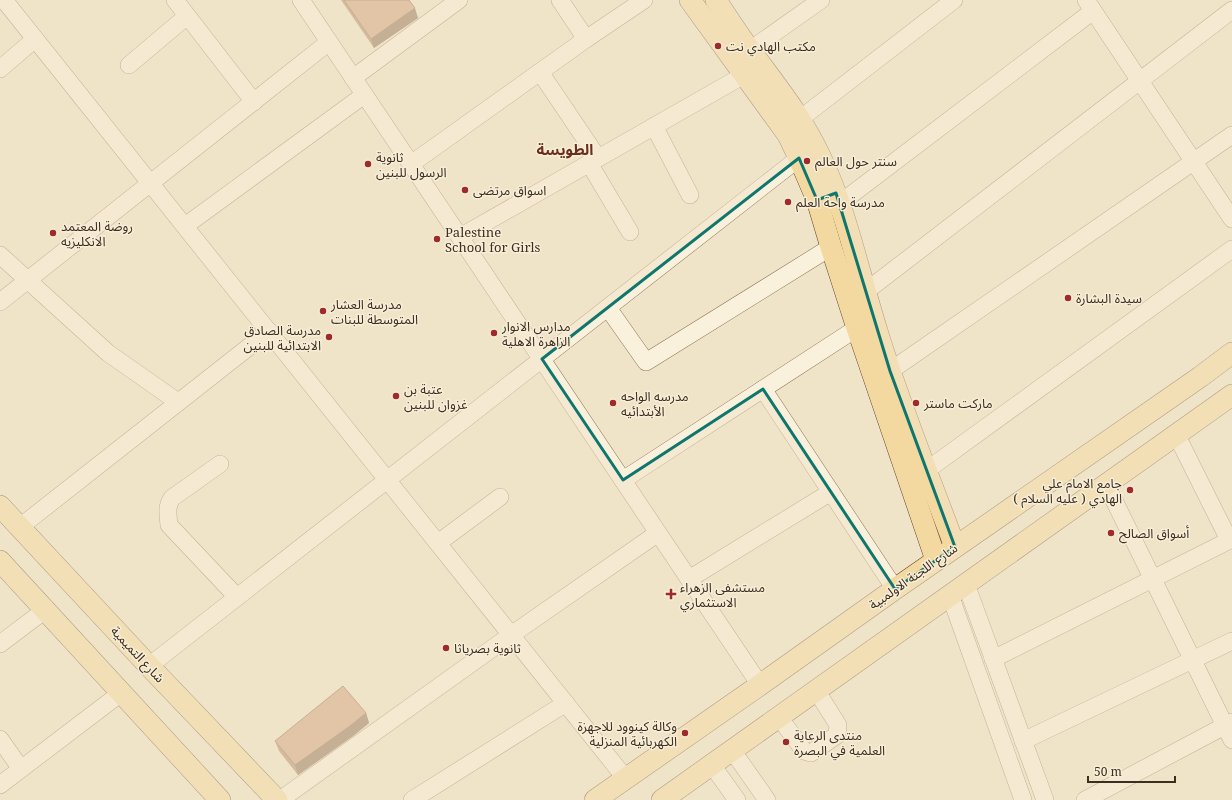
<svg xmlns="http://www.w3.org/2000/svg" width="1232" height="800" font-family="'Noto Serif','Noto Sans Arabic',serif">
	<style>
		.lines { fill: none; stroke-linecap: round; stroke-linejoin: round }
		.minor-casing { stroke: #8d765c; stroke-width: 18 }
		.major-casing { stroke: #5b4430; stroke-width: 22 }
		.minor { stroke: #faf1dc; stroke-width: 17 }
		.major { stroke: #f3d9a0; stroke-width: 21 }
		.wall { fill: #b2896c }
		.shaded-wall { fill: #916f58 }
		.building { fill: #cf9f7d; stroke: #916f58 }
		.marked { fill: none; stroke: #0f766e; stroke-width: 3; stroke-linejoin: round }
		.poi-dot { fill: #9e2a2b; stroke: #f7eed8; stroke-width: 1.5 }
		.labels { text-anchor: middle; dominant-baseline: central; stroke-width: 3; stroke-linejoin: round; paint-order: stroke }
		.poi-label { font-size: 13px; fill: #3d2e20; stroke: #f7eed8; text-anchor: start }
		.street-label { font-size: 13px; fill: #3d2e20; stroke: #f7eed8 }
		.quarter-label { font-size: 15px; font-weight: bold; fill: #6b2e1e; stroke: #f7eed8 }
	</style>
	<rect width="100%" height="100%" fill="#f0e4c8"/>
	<g class="lines">
		<defs>
			<g id="minor">
				<path d="M4 0 626 779"/>
				<path d="M175 0 254 102"/>
				<path d="M301 0 760 685"/>
				<path d="M560 0 586 39"/>
				<path d="M1086 0 1232 219"/>
				<path d="M750 50 821 0"/>
				<path d="M129 65 187 16"/>
				<path d="M0 69 35 39"/>
				<path d="M540 72 598 158"/>
				<path d="M353 78 459 0"/>
				<path d="M800 119 954 0"/>
				<path d="M654 126 690 195"/>
				<path d="M589 163 630 232"/>
				<path d="M411 164 586 39 644 0"/>
				<path d="M839 204 1093 11"/>
				<path d="M185 226 364 95"/>
				<path d="M460 237 744 75"/>
				<path d="M0 255 108 353 178 402"/>
				<path d="M865 292 1232 10"/>
				<path d="M0 302 329 42"/>
				<path d="M608 308 646 362 831 247"/>
				<path d="M890 371 1232 135"/>
				<path d="M763 389 895 589"/>
				<path d="M1176 434 1229 540"/>
				<path d="M220 464 172 498C166 507 168 514 169 525L237 597"/>
				<path d="M927 470 1232 249"/>
				<path d="M623 480 857 328"/>
				<path d="M1106 484 1232 740"/>
				<path d="M20 527 269 331"/>
				<path d="M438 543 500 497"/>
				<path d="M689 579 831 492"/>
				<path d="M966 584 1045 800"/>
				<path d="M950 595 1023 800"/>
				<path d="M0 644 45 610"/>
				<path d="M993 659 1232 539"/>
				<path d="M149 666 799 158"/>
				<path d="M779 717 804 751 811 753 837 735 838 725 816 690"/>
				<path d="M0 739 21 769"/>
				<path d="M1023 741 1232 641"/>
				<path d="M732 750 767 800"/>
				<path d="M712 765 737 800"/>
				<path d="M0 785 121 693"/>
				<path d="M280 800 511 635 658 533"/>
				<path d="M412 800 566 703"/>
				<path d="M1085 800 1232 722"/>
			</g>
			<g id="major">
				<path d="M690 0 788 135 799 158 817 200 831 247 857 328 936 560"/>
				<path d="M716 0C727 17 738 34 750 50 775 84 802 117 820 156 847 212 859 274 878 334 900 406 929 476 955 547"/>
				<path d="M0 506 149 666 277 800"/>
				<path d="M0 561 220 800"/>
				<path d="M595 800 760 685 895 589 1200 377 1232 353"/>
				<path d="M662 800 1232 395"/>
			</g>
		</defs>
		<use href="#minor" class="minor-casing"/>
		<use href="#major" class="major-casing"/>
		<use href="#minor" class="minor"/>
		<use href="#major" class="major"/>
	</g>
	<g class="wall">
		<path d="M341 0H409L418 18 374 48Z"/>
		<path d="M366 713 369 723 353 736 298 775 279 751 275 741Z"/>
	</g>
	<g class="shaded-wall">
		<path d="M415 8 418 18 374 48 371 39Z"/>
		<path d="M366 713 369 723 353 736 298 775 295 765Z"/>
	</g>
	<g class="building">
		<path d="M344 0H409L415 8 371 39Z"/>
		<path d="M343 686 366 713 350 726 295 765 275 741Z"/>
	</g>
	<path d="M0 0H1232V800H0ZM799 158 817 200 836 193 890 371 955 547 895 589 763 389 623 480 542 359Z" fill="#f0e4c8" fill-opacity=".55" fill-rule="evenodd"/>
	<path class="marked" d="M799 158 817 200 836 193 890 371 955 547 895 589 763 389 623 480 542 359Z"/>
	<g class="poi-dot">
		<circle cx="718" cy="46" r="4"/>
		<circle cx="807" cy="161" r="4"/>
		<circle cx="368" cy="164" r="4"/>
		<circle cx="465" cy="190" r="4"/>
		<circle cx="788" cy="202" r="4"/>
		<circle cx="53" cy="233" r="4"/>
		<circle cx="437" cy="239" r="4"/>
		<circle cx="1068" cy="298" r="4"/>
		<circle cx="323" cy="311" r="4"/>
		<circle cx="494" cy="333" r="4"/>
		<circle cx="329" cy="337" r="4"/>
		<circle cx="396" cy="396" r="4"/>
		<circle cx="613" cy="403" r="4"/>
		<circle cx="916" cy="403" r="4"/>
		<circle cx="1130" cy="490" r="4"/>
		<circle cx="1111" cy="533" r="4"/>
		<path d="M669 588h4v4h4v4h-4v4h-4v-4h-4v-4h4z"/>
		<circle cx="446" cy="648" r="4"/>
		<circle cx="685" cy="733" r="4"/>
		<circle cx="786" cy="742" r="4"/>
	</g>
	<g class="labels">
		<g class="poi-label">
			<text x="726" y="46">مكتب الهادي نت</text>
			<text x="376" y="157">ثانوية<tspan x="376" dy="15">الرسول للبنين</tspan></text>
			<text x="815" y="161">سنتر حول العالم</text>
			<text x="473" y="190">اسواق مرتضى</text>
			<text x="796" y="202">مدرسة واحة العلم</text>
			<text x="61" y="226">روضة المعتمد<tspan x="61" dy="15">الانكليزيه</tspan></text>
			<text x="445" y="232">Palestine<tspan x="445" dy="15">School for Girls</tspan></text>
			<text x="1076" y="298">سيدة البشارة</text>
			<text x="331" y="304">مدرسة العشار<tspan x="331" dy="15">المتوسطة للبنات</tspan></text>
			<text x="502" y="326">مدارس الانوار<tspan x="502" dy="15">الزاهرة الاهلية</tspan></text>
			<text x="321" y="330" text-anchor="end">مدرسة الصادق<tspan x="321" dy="15">الابتدائية للبنين</tspan></text>
			<text x="404" y="389">عتبة بن<tspan x="404" dy="15">غزوان للبنين</tspan></text>
			<text x="621" y="396">مدرسه الواحه<tspan x="621" dy="15">الأبتدائيه</tspan></text>
			<text x="924" y="403">ماركت ماستر</text>
			<text x="1122" y="483" text-anchor="end">جامع الامام علي<tspan x="1122" dy="15">الهادي ( عليه السلام )</tspan></text>
			<text x="1119" y="533">أسواق الصالح</text>
			<text x="680" y="587">مستشفى الزهراء<tspan x="680" dy="15">الاستثماري</tspan></text>
			<text x="454" y="648">ثانوية بصرياثا</text>
			<text x="677" y="726" text-anchor="end">وكالة كينوود للاجهزة<tspan x="677" dy="15">الكهربائية المنزلية</tspan></text>
			<text x="794" y="735">منتدى الرعاية<tspan x="794" dy="15">العلمية في البصرة</tspan></text>
		</g>
		<g class="street-label">
			<text transform="translate(913 576) rotate(-35)">شارع اللجنة الاولمبية</text>
			<text transform="translate(138 654) rotate(47)">شارع التميمية</text>
		</g>
		<g class="quarter-label">
			<text x="565" y="149">الطويسة</text>
		</g>
	</g>
	<path d="M1088 776v6h87v-6" fill="none" stroke="#3d2e20" stroke-width="2"/>
	<text x="1094" y="776" font-size="12" fill="#3d2e20" stroke="#f7eed8" stroke-width="3" paint-order="stroke">50 m</text>
</svg>
